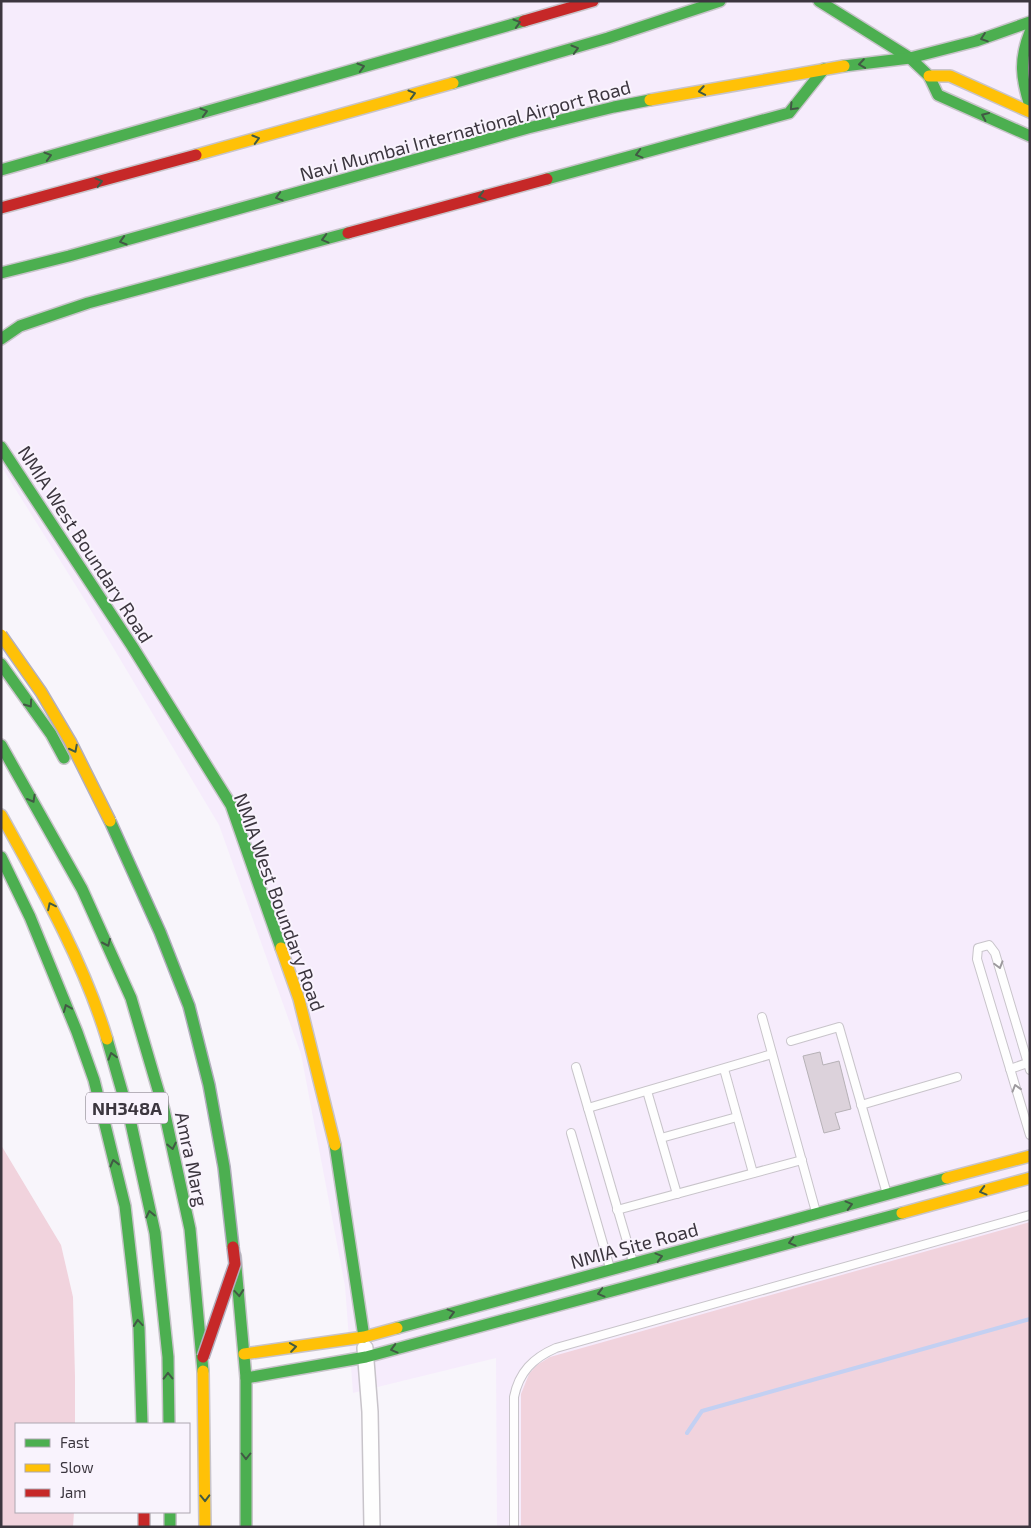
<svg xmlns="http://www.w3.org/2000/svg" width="1031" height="1528" font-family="'Exo 2',sans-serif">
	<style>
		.built { fill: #f6ecfc }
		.green { fill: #f1d3dd }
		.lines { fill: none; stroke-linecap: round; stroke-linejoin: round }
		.stream { stroke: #c3d0f2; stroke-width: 4 }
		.building { fill: #dcd2db; stroke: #b6b1b6 }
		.lane-casing { stroke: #c8c4ca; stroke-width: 10 }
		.street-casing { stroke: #c8c4ca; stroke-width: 18 }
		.fast-casing { stroke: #c8c4ca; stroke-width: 14 }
		.slow-casing { stroke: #c8c4ca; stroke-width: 14 }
		.jam-casing { stroke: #c8c4ca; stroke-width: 14 }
		.lane { stroke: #fefefe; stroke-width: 8 }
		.street { stroke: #fefefe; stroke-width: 15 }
		.fast { stroke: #4caf50; stroke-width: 11 }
		.slow { stroke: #ffc107; stroke-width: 11 }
		.jam { stroke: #c62828; stroke-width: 11 }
		.fast-bridge-casing { stroke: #b3afbe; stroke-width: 14; stroke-linecap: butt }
		.slow-bridge-casing { stroke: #b3afbe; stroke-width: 14; stroke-linecap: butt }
		.jam-bridge-casing { stroke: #b3afbe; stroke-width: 14; stroke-linecap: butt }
		.fast-bridge { stroke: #4caf50; stroke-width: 11 }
		.slow-bridge { stroke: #ffc107; stroke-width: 11 }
		.jam-bridge { stroke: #c62828; stroke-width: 11 }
		.oneway { stroke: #415a44 }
		.oneway2 { stroke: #9d9a9e }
		.labels { text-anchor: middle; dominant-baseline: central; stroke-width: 4; stroke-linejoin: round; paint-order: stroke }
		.shield { fill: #f9f3fd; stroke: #756f78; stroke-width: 1 }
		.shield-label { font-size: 18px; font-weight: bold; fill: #3c363f }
		.street-label { font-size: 19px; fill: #3c363f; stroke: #f9f3fd }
	</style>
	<rect width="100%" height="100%" fill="#f8f5fb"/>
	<path class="built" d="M1 1H1030V1527H497L496 1358 353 1393 345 1286 301 1054 219 825 83 597 1 466Z"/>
	<g class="green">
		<path d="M1 1145 61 1245 73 1297 75 1377V1424H16V1512H74L73 1527H1Z"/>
		<path d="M1030 1222V1527H521V1394L529 1374 537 1365 550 1357Z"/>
	</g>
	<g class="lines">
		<path class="stream" d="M687 1433 702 1411 1030 1319"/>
	</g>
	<path class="building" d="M820 1052 823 1065 839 1061 851 1109 835 1113 840 1129 824 1133 803 1056Z"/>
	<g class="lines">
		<defs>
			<g id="lane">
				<path d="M762 1017 816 1212"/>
				<path d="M791 1041 839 1027 887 1194"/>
				<path d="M576 1067 633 1262"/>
				<path d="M724 1069 753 1173"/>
				<path d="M1010 1069 1030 1062"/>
				<path d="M1030 1070 995 953 989 945 978 948 977 959 1030 1135"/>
				<path d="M647 1091 677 1194"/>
				<path d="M861 1105 957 1077"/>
				<path d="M588 1108 772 1054"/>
				<path d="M571 1133 610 1268"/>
				<path d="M661 1138 737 1117"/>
				<path d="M617 1210 802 1160"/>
				<path d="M514 1527V1397C519 1372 533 1358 556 1348L1030 1215"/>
			</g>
			<path id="street" d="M365 1348 370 1412 372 1527"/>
			<g id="fast">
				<path d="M819 1 910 58 929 76 938 95 1030 136"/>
				<path d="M1030 32C1019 60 1021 78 1030 106"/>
				<path d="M844 66 910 58 976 41 1030 22"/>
				<path d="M453 83 608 38 720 1"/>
				<path d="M1 170 524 21"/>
				<path d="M547 179 789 113 824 69"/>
				<path d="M1 273 69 256 528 128 614 107 650 100"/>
				<path d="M1 339 20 326 88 303 348 233"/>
				<path d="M1 447 132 646 231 805 281 948"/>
				<path d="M1 664 51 734 64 758"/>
				<path d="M1 745 82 889 131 998 164 1110 190 1229 203 1371"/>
				<path d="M1 857 30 917 77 1032 94 1080 125 1206 139 1328 142 1424"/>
				<path d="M107 1039 130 1119 155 1233 168 1357 169 1424"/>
				<path d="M335 1145 364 1337"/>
				<path d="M235 1256 246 1378V1527"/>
				<path d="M397 1328 947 1178"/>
				<path d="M246 1378 366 1357 902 1213"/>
				<path d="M170 1512V1527"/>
			</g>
			<g id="slow">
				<path d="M929 76H950L1030 112"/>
				<path d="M650 100 844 66"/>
				<path d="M196 155 453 83"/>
				<path d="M1 815C41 887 83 960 107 1039"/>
				<path d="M281 948 299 999 335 1145"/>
				<path d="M947 1178 1030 1156"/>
				<path d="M902 1213 1030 1178"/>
				<path d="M244 1354 364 1337 397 1328"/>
				<path d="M203 1371 205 1527"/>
			</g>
			<g id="jam">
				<path d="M524 21 593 1"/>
				<path d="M1 208 196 155"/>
				<path d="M348 233 547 179"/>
				<path d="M144 1512V1527"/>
			</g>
		</defs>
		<use href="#lane" class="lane-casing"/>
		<use href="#street" class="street-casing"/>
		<use href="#fast" class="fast-casing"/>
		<use href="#slow" class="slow-casing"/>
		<use href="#jam" class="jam-casing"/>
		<use href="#lane" class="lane"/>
		<use href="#street" class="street"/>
		<use href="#fast" class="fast"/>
		<use href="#slow" class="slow"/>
		<use href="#jam" class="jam"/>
		<defs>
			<path id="fast-bridge" d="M110 821 160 932 189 1006 209 1085 224 1167 233 1247"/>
			<path id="slow-bridge" d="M1 635 41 692 70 741 110 821"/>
			<path id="jam-bridge" d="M203 1357 235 1264 233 1247"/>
		</defs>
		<use href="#fast-bridge" class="fast-bridge-casing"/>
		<use href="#slow-bridge" class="slow-bridge-casing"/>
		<use href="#jam-bridge" class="jam-bridge-casing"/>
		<use href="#fast-bridge" class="fast-bridge"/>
		<use href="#slow-bridge" class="slow-bridge"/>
		<use href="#jam-bridge" class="jam-bridge"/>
	</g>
	<defs><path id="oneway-chevron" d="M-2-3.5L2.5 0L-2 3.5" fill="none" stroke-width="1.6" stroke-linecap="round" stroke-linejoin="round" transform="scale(1.25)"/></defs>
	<g class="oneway">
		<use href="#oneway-chevron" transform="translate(517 23) rotate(-16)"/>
		<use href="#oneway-chevron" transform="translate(984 38) rotate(161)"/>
		<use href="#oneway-chevron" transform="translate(575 49) rotate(-16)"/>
		<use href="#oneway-chevron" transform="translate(862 64) rotate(172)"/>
		<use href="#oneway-chevron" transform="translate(361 67) rotate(-16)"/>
		<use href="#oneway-chevron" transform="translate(702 91) rotate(170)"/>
		<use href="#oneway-chevron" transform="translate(412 94) rotate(-16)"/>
		<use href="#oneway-chevron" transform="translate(793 107) rotate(133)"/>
		<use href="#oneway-chevron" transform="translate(204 112) rotate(-16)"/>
		<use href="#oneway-chevron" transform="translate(985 116) rotate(-156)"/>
		<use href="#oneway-chevron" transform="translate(256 139) rotate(-16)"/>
		<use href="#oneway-chevron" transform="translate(639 154) rotate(165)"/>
		<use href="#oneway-chevron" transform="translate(48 156) rotate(-16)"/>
		<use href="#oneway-chevron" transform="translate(99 182) rotate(-15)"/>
		<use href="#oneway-chevron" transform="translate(482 196) rotate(165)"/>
		<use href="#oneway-chevron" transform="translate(279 197) rotate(164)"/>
		<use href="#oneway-chevron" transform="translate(325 239) rotate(165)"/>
		<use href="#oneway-chevron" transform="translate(123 241) rotate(164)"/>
		<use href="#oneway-chevron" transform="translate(29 704) rotate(55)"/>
		<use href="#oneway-chevron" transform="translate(74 749) rotate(63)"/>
		<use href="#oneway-chevron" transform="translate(32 799) rotate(61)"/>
		<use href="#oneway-chevron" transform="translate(51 906) rotate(-116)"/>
		<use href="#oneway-chevron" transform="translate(107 943) rotate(66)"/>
		<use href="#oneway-chevron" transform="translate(67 1008) rotate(-112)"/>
		<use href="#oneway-chevron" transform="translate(112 1056) rotate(-106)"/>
		<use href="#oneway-chevron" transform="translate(172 1146) rotate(78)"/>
		<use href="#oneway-chevron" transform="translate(114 1163) rotate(-104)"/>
		<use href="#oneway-chevron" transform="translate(983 1191) rotate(165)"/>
		<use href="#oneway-chevron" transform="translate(849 1205) rotate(-15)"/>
		<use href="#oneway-chevron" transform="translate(150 1214) rotate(-102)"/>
		<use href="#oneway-chevron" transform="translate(792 1242) rotate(165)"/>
		<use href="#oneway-chevron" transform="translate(659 1257) rotate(-15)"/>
		<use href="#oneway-chevron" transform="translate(239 1293) rotate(85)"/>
		<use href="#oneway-chevron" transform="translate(601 1293) rotate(165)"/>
		<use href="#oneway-chevron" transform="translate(451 1313) rotate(-15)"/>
		<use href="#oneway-chevron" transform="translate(138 1323) rotate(-95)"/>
		<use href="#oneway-chevron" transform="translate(293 1347) rotate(-8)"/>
		<use href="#oneway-chevron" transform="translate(394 1349) rotate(165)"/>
		<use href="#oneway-chevron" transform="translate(168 1376) rotate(-91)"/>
		<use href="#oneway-chevron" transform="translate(246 1456) rotate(90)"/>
		<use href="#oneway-chevron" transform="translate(205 1498) rotate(89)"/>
	</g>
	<g class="oneway2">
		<use href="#oneway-chevron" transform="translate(999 965) rotate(74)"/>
		<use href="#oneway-chevron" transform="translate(1016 1088) rotate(-107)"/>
	</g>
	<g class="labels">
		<rect class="shield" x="86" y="1092.5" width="82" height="31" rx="4"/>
		<g class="shield-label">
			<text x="127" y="1108">NH348A</text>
		</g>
		<g class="street-label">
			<text transform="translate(465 130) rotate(-15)">Navi Mumbai International Airport Road</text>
			<text transform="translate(86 544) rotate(57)">NMIA West Boundary Road</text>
			<text transform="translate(280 902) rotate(70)">NMIA West Boundary Road</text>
			<text transform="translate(192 1159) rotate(78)">Amra Marg</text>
			<text transform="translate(634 1245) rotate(-15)">NMIA Site Road</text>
		</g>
	</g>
	<rect width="1031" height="1528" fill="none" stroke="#3c363f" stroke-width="5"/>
	<rect x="15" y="1423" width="175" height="90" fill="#f9f3fd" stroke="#ada7b1"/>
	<rect x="25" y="1439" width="25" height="8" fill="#4caf50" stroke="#ada7b1"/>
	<text x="60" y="1448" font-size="15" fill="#3c363f">Fast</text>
	<rect x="25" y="1464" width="25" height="8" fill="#ffc107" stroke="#ada7b1"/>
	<text x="60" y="1473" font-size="15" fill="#3c363f">Slow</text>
	<rect x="25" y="1489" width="25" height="8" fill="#c62828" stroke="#ada7b1"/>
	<text x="60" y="1498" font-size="15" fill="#3c363f">Jam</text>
</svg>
